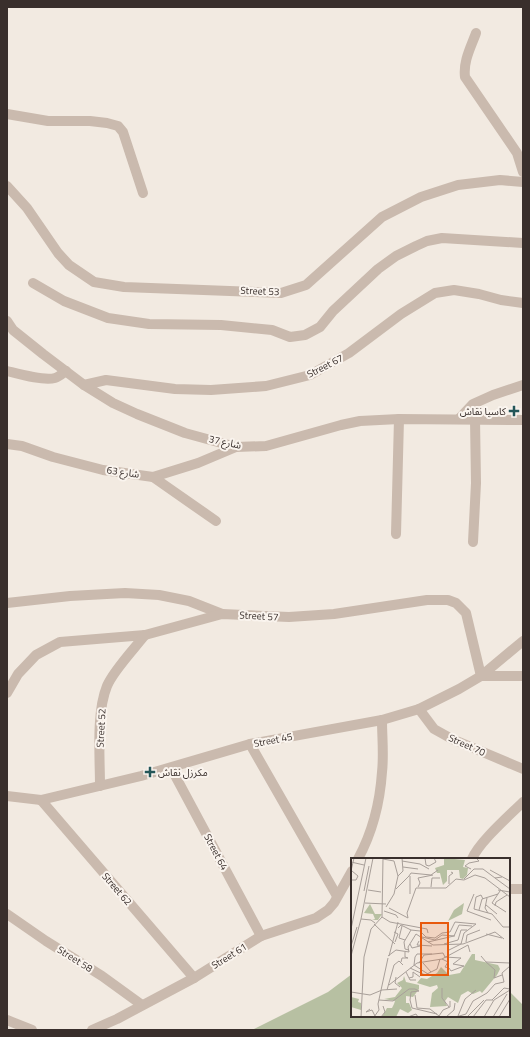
<svg xmlns="http://www.w3.org/2000/svg" width="530" height="1037" font-family="'Titillium Web','Noto Sans Arabic',sans-serif">
	<style>
		.green { fill: #b7c0a2 }
		.lines { fill: none; stroke-linecap: round; stroke-linejoin: round }
		.street { stroke: #cabaae; stroke-width: 10 }
		.poi-dot { fill: #245658; stroke: #faf4ee; stroke-width: 1.5 }
		.labels { text-anchor: middle; dominant-baseline: central; stroke-width: 4; stroke-linejoin: round; paint-order: stroke }
		.street-label { font-size: 10px; fill: #392f2c; stroke: #faf4ee }
		.poi-label { font-size: 10px; fill: #392f2c; stroke: #faf4ee; text-anchor: end }
		.inset-road { fill: none; stroke: #a89f99; stroke-width: 1 }
		.view { fill: #e8590c; fill-opacity: 0.15; stroke: #e8590c; stroke-width: 2 }
		.inset-edge { fill: none; stroke: #392f2c; stroke-width: 2 }
	</style>
	<rect width="100%" height="100%" fill="#f2eae1"/>
	<path class="green" d="M352 974V1016H509V991L523 1005V1030H252L328 992Z"/>
	<g class="lines">
		<g class="street">
			<path d="M476 33C471 47 463 61 465 77L517 153 523 172"/>
			<path d="M7 114 48 121H90L107 123 118 126 123 132 143 193"/>
			<path d="M7 186 27 208 58 253 69 265 94 282 124 287 281 293 306 285 382 217 421 197 458 185 500 180 523 182"/>
			<path d="M33 283 64 301 108 318 149 324 221 325 272 330 290 337 305 335 320 327 333 311 378 269 396 256 416 246 427 241 442 238 523 243"/>
			<path d="M7 321 13 330 43 354 84 385 113 403 137 414 185 433 236 447 266 446 341 425 360 421 399 419 523 420"/>
			<path d="M7 371C19 374 43 381 55 378 59 377 63 373 66 371"/>
			<path d="M84 385 106 380 175 389 211 390 266 386 310 375 349 353 401 314 435 293 454 290 479 294 501 300 523 303"/>
			<path d="M459 419 473 404 493 395 523 385"/>
			<path d="M7 444 22 446 53 457 103 470 153 477 198 463 236 447"/>
			<path d="M153 477 216 521"/>
			<path d="M396 534 399 419"/>
			<path d="M473 542 476 483 475 419"/>
			<path d="M7 603 70 596 125 593 159 595 189 601 222 614"/>
			<path d="M7 693 18 674 36 655 60 642 145 635 222 614 289 617 334 614 427 600H448L456 603 466 613 481 676H523"/>
			<path d="M419 709 434 729 452 739 523 769"/>
			<path d="M250 744 337 896"/>
			<path d="M171 768 261 936"/>
			<path d="M100 786C100 757 96 713 107 686 113 671 134 649 145 635"/>
			<path d="M7 796 41 800 141 776 250 744 382 720 419 709 459 689 481 676 523 641"/>
			<path d="M41 800 194 978"/>
			<path d="M358 859C372 833 380 802 382 772 384 755 382 737 382 720"/>
			<path d="M472 859C479 842 509 816 523 802"/>
			<path d="M509 889H523"/>
			<path d="M7 914 46 941 102 976 142 1005"/>
			<path d="M7 1020 32 1030"/>
			<path d="M92 1030 117 1019 194 978 261 936 316 918 328 910 334 903 352 871"/>
		</g>
	</g>
	<g class="poi-dot">
		<path d="M512 405h4v4h4v4h-4v4h-4v-4h-4v-4h4z"/>
		<path d="M148 766h4v4h4v4h-4v4h-4v-4h-4v-4h4z"/>
	</g>
	<g class="labels">
		<g class="street-label">
			<text transform="translate(260 291) rotate(2)">Street 53</text>
			<text transform="translate(325 366) rotate(-27)">Street 67</text>
			<text transform="translate(225 442) rotate(12)">شارع 37</text>
			<text transform="translate(123 472) rotate(8)">شارع 63</text>
			<text transform="translate(259 616) rotate(3)">Street 57</text>
			<text transform="translate(101 728) rotate(-87)">Street 52</text>
			<text transform="translate(273 740) rotate(-11)">Street 45</text>
			<text transform="translate(467 745) rotate(24)">Street 70</text>
			<text transform="translate(216 852) rotate(62)">Street 64</text>
			<text transform="translate(117 889) rotate(49)">Street 62</text>
			<text transform="translate(229 956) rotate(-32)">Street 61</text>
			<text transform="translate(75 959) rotate(32)">Street 58</text>
		</g>
		<g class="poi-label">
			<text x="506" y="411">كاسيا نقاش</text>
			<text x="158" y="772" text-anchor="start">مكرزل نقاش</text>
		</g>
	</g>
	<g transform="translate(351 858)">
		<rect width="159" height="159" fill="#f2eae1"/>
		<path d="M93 0 114 2 112 9 117 10 116 17 112 21 109 20 108 12H96V23L92 27 89 15H86L84 10 93 7ZM113 45 111 56 97 63 103 52ZM19 46 24 56H31L27 62H21L24 61 22 56 13 55ZM121 96H124V102L147 107 149 111 146 117 131 135 129 133 122 136 117 133 110 137 107 145 97 139 94 143 96 148 79 149 81 135 87 130 86 127 79 129 66 125 70 120 76 121 86 115 90 109 98 117 109 115ZM53 118 55 124 68 127V131L62 139 55 138V145H58L61 152 57 155 49 151 45 159H31L36 150H41L43 146 44 143 33 141 44 139 51 130 46 125 52 122ZM0 139 8 141 7 144 10 145V152L0 149Z" fill="#b7c0a2"/>
		<path class="inset-road" d="M74 0 75 7 78 8 85 4 83 0M32 1 43 3 47 18M51 3 69 6 78 11M0 4 13 7M52 9 67 11M120 11 114 8 118 5 128 3 125 0M139 12 159 23M0 13 3 0M58 18 60 15 80 17 87 12M59 18V36M151 19 144 20 159 31M113 21 123 11H132L144 20M0 22H5L7 18 1 13M98 26V18L102 15 100 14M67 29 69 25 67 20 82 17M80 29 81 20H89M45 31 58 18M17 32 30 34M147 32 159 34M13 33 18 8M149 33 141 45 155 54M123 36 116 53 140 62M136 40 134 50 137 55M14 45 35 46M135 47 146 56M144 48 145 44 156 37M35 49 43 36 47 18 52 13 51 0M38 50 57 60 56 55 65 30H95L105 21 113 22 124 17 134 20 159 39M123 51 141 56 152 69H159M123 51 125 39 130 37 132 41M128 52 131 41 147 36M33 53 45 57 47 60M31 59 32 0M31 59 39 64 76 71 77 75M10 61 20 62 24 65M23 66 44 86M51 68 48 80 54 82M47 70 50 67 60 72M0 71 15 0M43 74 47 76 44 84M135 76 151 80M71 79 84 82 91 77 104 78M68 83 66 87 81 88M77 84 103 78 108 67 121 68M115 84 116 77 129 72M59 86 61 90 69 88M93 86 107 82 110 72H116M0 88 6 69M58 92 54 91 53 84 60 72 69 73 75 79 84 80 91 75 99 74 104 64 125 66 113 75 110 86M98 92 110 86M0 98 10 61 22 0M37 98 45 92 58 94 57 89 65 76 82 87 112 86 144 74 153 81M38 98 47 64M130 98 135 104 159 105M50 104 51 100H57L54 99V94M135 104 144 112 143 120 151 117M68 105 73 97 92 95 94 99 110 100 102 106 113 108 100 113 98 110 94 109 97 104 91 101M72 105 80 114M59 110 74 117 86 111 89 101M55 114 59 122H65M77 116 63 107 64 99 66 96H81M45 119 44 125 49 129M58 120 62 119V114L69 119M38 127 66 105 91 101 117 87 119 94M91 130V140L98 149M36 132 43 107 48 103 52 107M0 134 19 137 31 132 46 131M64 137 66 150 79 151 88 158M28 142 42 143 58 131H64L68 133 60 134 59 142 61 150 86 156M141 142 153 130 159 131M143 142 159 132M19 151 15 154 21 152 24 158M88 158 92 152 99 149V143M107 158 114 141 125 132M10 159 13 99 20 71 31 59M23 159 28 152 27 146 37 100M30 159 34 154 32 148M57 159 65 156 67 159M95 159 103 152 104 145M105 159 115 156 122 143 136 135 144 126 153 124 151 115 159 108M116 159 133 142M122 159 135 142H142M133 159 143 142M142 159 156 136M148 159 159 141"/>
		<path class="view" d="M70 65H97V117H70Z"/>
		<rect width="159" height="159" class="inset-edge"/>
	</g>
	<rect width="530" height="1037" fill="none" stroke="#392f2c" stroke-width="16"/>
</svg>
